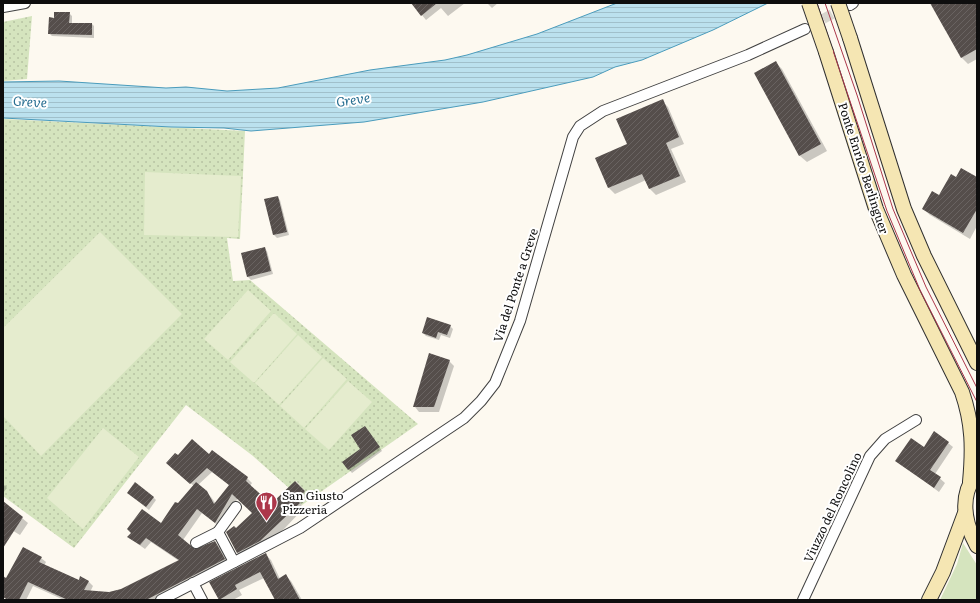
<svg xmlns="http://www.w3.org/2000/svg" width="980" height="603" font-family="Literata,serif">
	<style>
		.grass { fill: #d5e4be }
		.park { fill: url(#park-dots) }
		.pitch { fill: #e5ecce }
		.water { fill: url(#water-rules); stroke: #4b9cbc }
		.shadow { fill: #0003; fill-rule: evenodd }
		.building { fill: url(#building-hatch) }
		.lines { fill: none; stroke-linecap: round; stroke-linejoin: round }
		.street-tunnel { stroke: #d9d6ce; stroke-width: 10; stroke-dasharray: 10 5; stroke-linecap: butt }
		.street-casing { stroke: #414141; stroke-width: 12 }
		.secondary-casing { stroke: #303030; stroke-width: 16 }
		.street { stroke: #fff; stroke-width: 10 }
		.secondary { stroke: #f5e6b3; stroke-width: 14 }
		.tram { stroke: #ac374a; stroke-width: 1 }
		.secondary-bridge-casing { stroke: #303030; stroke-width: 16; stroke-linecap: butt }
		.secondary-bridge { stroke: #f5e6b3; stroke-width: 14 }
		.labels { text-anchor: middle; dominant-baseline: central; stroke-width: 4; stroke-linejoin: round; paint-order: stroke }
		.street-label { font-size: 12px; fill: #0e0e0e; stroke: #fff }
		.poi-label { font-size: 12px; fill: #0e0e0e; stroke: #fff; text-anchor: start }
		.water-label { font-size: 13px; font-style: italic; fill: #266d90; stroke: #fff }
	</style>
	<defs>
		<pattern id="park-dots" width="8" height="8" patternUnits="userSpaceOnUse"><rect width="8" height="8" fill="#d5e4be"/><path d="M2 2h.1M6 6h.1" fill="none" stroke="#b6c2a2" stroke-width="1.8" stroke-linecap="round"/></pattern>
		<pattern id="water-rules" width="6" height="5" patternUnits="userSpaceOnUse"><rect width="6" height="5" fill="#bbe1ee"/><path d="M0 2.5h6" fill="none" stroke="#a0c0cb"/></pattern>
		<pattern id="building-hatch" width="6" height="6" patternUnits="userSpaceOnUse"><rect width="6" height="6" fill="#554e4b"/><path d="M-1 1l2-2M0 6l6-6M5 7l2-2" fill="none" stroke="#696361"/></pattern>
	</defs>
	<rect width="100%" height="100%" fill="#fdf9f0"/>
	<path class="grass" d="M963 543 977 565V600H940L957 564Z"/>
	<g class="park">
		<path d="M32 16 27 79 3 81V22Z"/>
		<path d="M3 119 245 131 240 239 227 238 233 281 250 280 418 424 302 505 297 500 305 491 296 481 289 488 253 456 186 405 74 548 3 496Z"/>
	</g>
	<g class="pitch">
		<path d="M145 172 241 176 238 237 144 235Z"/>
		<path d="M100 232 182 314 41 456 3 416V328Z"/>
		<path d="M248 290 271 311 228 360 204 339Z"/>
		<path d="M274 313 297 334 254 383 230 362Z"/>
		<path d="M298 335 322 357 279 405 255 383Z"/>
		<path d="M323 358 347 379 304 428 280 406Z"/>
		<path d="M348 381 372 402 329 450 305 429Z"/>
		<path d="M103 428 139 457 83 529 47 498Z"/>
	</g>
	<path class="water" d="M617 3H768L713 30 642 60 615 67 593 77 483 102 364 122 251 131 224 128 171 127 3 118V82L59 81 166 88 186 87 227 91 278 88 370 70 445 60 467 55 537 34Z"/>
	<g class="shadow">
		<path d="M412 3H465L448 16 441 8 426 20Z"/>
		<path d="M487 3H498L492 8Z"/>
		<path d="M932 3H977V59L968 64 962 58Z"/>
		<path d="M69 13 72 16V24H92L94 26V38L52 36 49 33 55 19Z"/>
		<path d="M775 62 782 69 827 151 807 162 800 156 755 73Z"/>
		<path d="M662 101 668 107 684 144 671 149 686 182 656 195 650 189 646 180 615 194 609 188 597 159 628 145Z"/>
		<path d="M956 178H977V226L970 239 930 215 923 209 939 196Z"/>
		<path d="M277 197 280 200 289 235 277 238 274 235Z"/>
		<path d="M264 248 267 251 273 274 251 280 248 277Z"/>
		<path d="M450 326 453 329 450 338 441 335 439 340 426 336 423 333Z"/>
		<path d="M430 355 449 361 454 366 439 412H419L415 407Z"/>
		<path d="M368 430 382 451 352 473 343 462 361 449Z"/>
		<path d="M948 443 953 447 935 474 945 483 939 492 897 461Z"/>
		<path d="M178 456H209L247 478 252 483 250 486 271 506 295 483 309 496 301 505 304 508 285 528 265 546 242 557 238 553 227 532 236 530 253 513 238 498 220 527 202 513 183 540 195 551 215 542 220 547 229 564 161 600H64L33 586 26 600 3 598V580L7 579 41 558 46 562 44 566 79 581 80 578 89 582 93 586 90 592 109 593 122 590 179 561 151 542 145 549 128 537 161 524 194 486 172 468ZM212 472 230 486 216 504 211 497 198 485Z"/>
		<path d="M3 484 7 488 3 493Z"/>
		<path d="M128 493 153 497 156 500 149 510Z"/>
		<path d="M3 502 28 523 20 535 10 529 3 517Z"/>
		<path d="M265 554 271 560 280 579 286 576 291 581 302 600H276L264 578 239 590 242 595 233 600 220 599Z"/>
	</g>
	<g class="building">
		<path d="M411 3H437L421 16Z"/>
		<path d="M930 3H977V49L961 58Z"/>
		<path d="M54 12H70L69 23H92V35L48 34 49 17 54 18Z"/>
		<path d="M776 61 821 144 799 156 754 73Z"/>
		<path d="M663 99 679 137 666 143 680 176 649 189 642 174 608 188 595 158 627 144 616 119Z"/>
		<path d="M961 168 977 177V209L963 233 922 209 932 191 939 195 951 174 956 177Z"/>
		<path d="M278 196 287 232 273 235 264 199Z"/>
		<path d="M265 247 271 271 247 277 241 253Z"/>
		<path d="M427 317 451 325 447 335 438 332 436 338 422 333Z"/>
		<path d="M429 353 450 360 434 407H413Z"/>
		<path d="M365 426 380 447 348 470 342 462 360 449 351 435Z"/>
		<path d="M934 431 949 442 930 470 941 477 934 488 895 461 911 438 924 447Z"/>
		<path d="M192 439 209 454 212 450 248 477 246 481 271 504 295 481 305 491 297 500 300 503 260 541 237 553 226 532 234 526 236 528 252 513 232 494 215 523 197 509 178 535 195 549 215 541 225 559 146 600H68L28 582 19 600H8L3 597V576L6 578 23 547 42 557 39 562 79 580 80 576 89 581 84 590 109 592 121 589 179 560 146 538 140 545 127 537 131 533 127 529 142 509 161 523 175 502 178 503 196 482 207 491 214 504 229 485 207 468 190 484 166 463 175 453 178 455Z"/>
		<path d="M135 482 154 497 146 507 127 493Z"/>
		<path d="M3 501 23 517 3 548Z"/>
		<path d="M266 553 278 579 286 574 300 600H275L260 572 235 585 237 589 219 600 209 582Z"/>
	</g>
	<g class="lines">
		<path class="street-tunnel" d="M810 26 845 7"/>
		<defs>
			<g id="street">
				<path d="M850 5 853 3"/>
				<path d="M3 7 25 3"/>
				<path d="M218 532 236 507"/>
				<path d="M196 543 218 532 234 562"/>
				<path d="M193 583 202 600"/>
				<path d="M161 600 300 528 464 418 481 401 495 383 520 321 573 137 580 126 603 111 748 55 805 29"/>
				<path d="M803 600 870 456 885 439 916 420"/>
			</g>
			<g id="secondary">
				<path d="M850 38 904 209 924 256 977 363"/>
				<path d="M826 52 876 209 904 275 962 392C973 424 973 449 970 482"/>
				<path d="M976 474C959 497 964 522 977 546"/>
				<path d="M929 600 943 572 965 513"/>
			</g>
		</defs>
		<use href="#street" class="street-casing"/>
		<use href="#secondary" class="secondary-casing"/>
		<use href="#street" class="street"/>
		<use href="#secondary" class="secondary"/>
		<g class="tram">
			<path d="M817 3 887 211 920 290 977 402"/>
			<path d="M825 3 857 95 893 209 926 287 977 388"/>
		</g>
		<defs>
			<g id="secondary-bridge">
				<path d="M809 3 826 52"/>
				<path d="M838 3 850 38"/>
			</g>
		</defs>
		<use href="#secondary-bridge" class="secondary-bridge-casing"/>
		<use href="#secondary-bridge" class="secondary-bridge"/>
	</g>
	<defs>
		<symbol id="restaurant-pin" viewBox="-11 -11 22 30"><path d="M0 17L-7.5 6A9.5 9.5 0 1 1 7.5 6Z" fill="#ac374a" stroke="#fff"/><path d="M-5-6h1v4h1v-4h1v4h1v-4h1v5L-1.5 .5V6h-2V.5L-5-1ZM5-6V6H3V1.5H1.5Q1.5-4 5-6Z" fill="#fff"/></symbol>
	</defs>
	<g fill-rule="evenodd">
		<use href="#restaurant-pin" x="254" y="490" width="25" height="34"/>
	</g>
	<g class="labels">
		<g class="street-label">
			<text transform="translate(864 168) rotate(72)">Ponte Enrico Berlinguer</text>
			<text transform="translate(515 285) rotate(-72)">Via del Ponte a Greve</text>
			<text transform="translate(832 507) rotate(-65)">Viuzzo del Roncolino</text>
		</g>
		<g class="poi-label">
			<text x="282" y="495">San Giusto<tspan x="282" dy="14">Pizzeria</tspan></text>
		</g>
		<g class="water-label">
			<text transform="translate(353 99) rotate(-9)">Greve</text>
			<text transform="translate(30 101) rotate(3)">Greve</text>
		</g>
	</g>
	<rect width="980" height="603" fill="none" stroke="#0e0e0e" stroke-width="8"/>
</svg>
